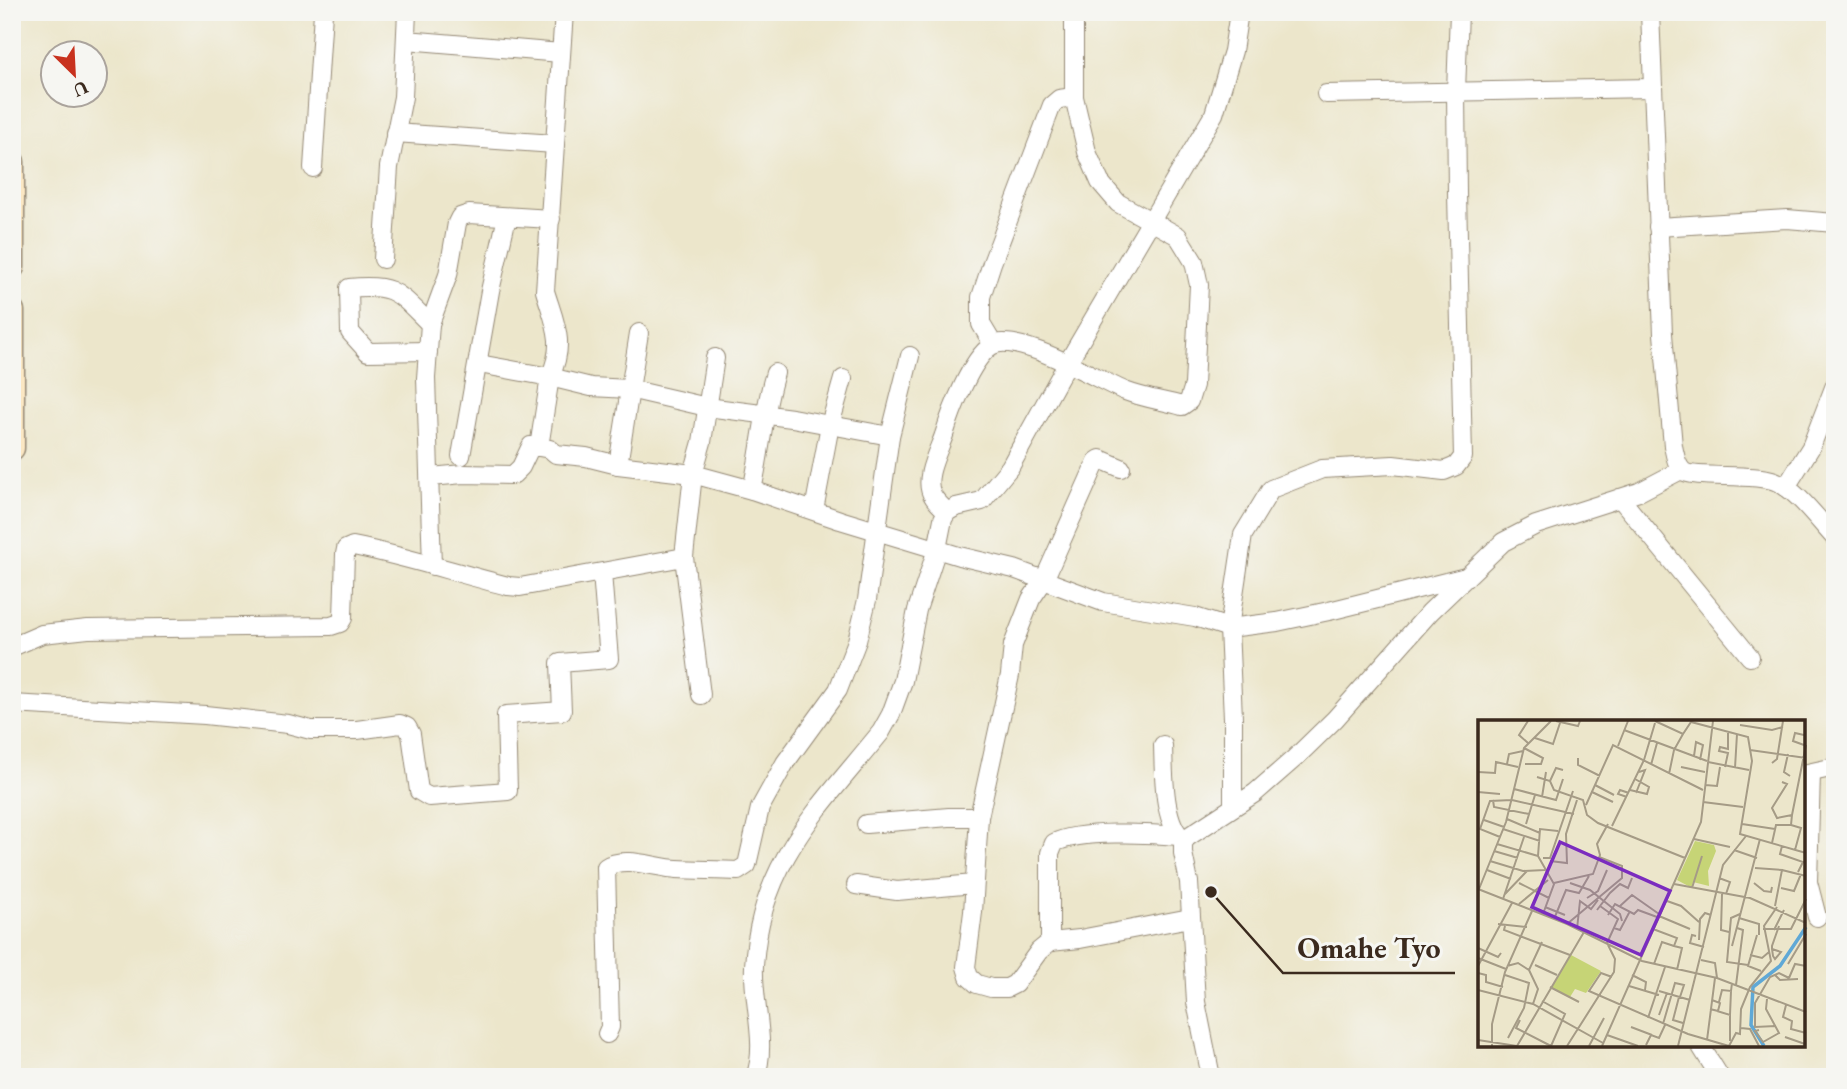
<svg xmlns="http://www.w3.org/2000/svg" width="1847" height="1089" font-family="'EB Garamond',serif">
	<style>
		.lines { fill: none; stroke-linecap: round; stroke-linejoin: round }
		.street-casing { stroke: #948874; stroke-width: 20 }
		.secondary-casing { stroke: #948874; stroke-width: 27 }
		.street { stroke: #fff; stroke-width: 18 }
		.secondary { stroke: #fbe7c3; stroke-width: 24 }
		.inset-river { fill: none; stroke: #5fa8d6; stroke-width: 3.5 }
		.inset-road { fill: none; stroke: #a59b86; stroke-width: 2 }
		.view { fill: #7b2cbf; fill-opacity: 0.15; stroke: #7b2cbf; stroke-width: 3.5 }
		.inset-edge { fill: none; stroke: #3b2a1e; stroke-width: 3.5 }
		.leader { fill: none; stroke: #3b2a1e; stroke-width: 2.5 }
		.callout-dot { fill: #3b2a1e; stroke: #f6f6f2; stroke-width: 2.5 }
		.callout-label { font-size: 30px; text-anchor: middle; font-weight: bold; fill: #3b2a1e; stroke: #f6f6f2; stroke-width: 6; stroke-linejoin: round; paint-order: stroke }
	</style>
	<rect width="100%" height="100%" fill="#f6f6f2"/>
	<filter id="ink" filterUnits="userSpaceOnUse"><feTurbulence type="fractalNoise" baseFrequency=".0143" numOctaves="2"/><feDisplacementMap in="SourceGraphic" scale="14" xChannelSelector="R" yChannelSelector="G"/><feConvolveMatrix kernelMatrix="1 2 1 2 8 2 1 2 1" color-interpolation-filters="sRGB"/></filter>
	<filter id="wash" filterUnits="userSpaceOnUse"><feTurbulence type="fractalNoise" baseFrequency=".00686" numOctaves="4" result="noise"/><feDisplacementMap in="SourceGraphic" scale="28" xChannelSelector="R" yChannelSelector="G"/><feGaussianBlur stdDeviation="1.57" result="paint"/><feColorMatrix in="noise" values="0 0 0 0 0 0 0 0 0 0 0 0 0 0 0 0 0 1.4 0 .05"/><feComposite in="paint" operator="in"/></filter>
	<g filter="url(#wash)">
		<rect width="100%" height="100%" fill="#ece6cb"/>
	</g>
	<g filter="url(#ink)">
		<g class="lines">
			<defs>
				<g id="street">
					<path d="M564 12 545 291C555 324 566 342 550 377L591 387 629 389 707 407 792 418 890 436"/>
					<path d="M1650 12 1663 334 1673 446C1675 454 1676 465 1683 471 1692 479 1755 473 1775 481 1796 489 1819 521 1835 538"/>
					<path d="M406 40 561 53"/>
					<path d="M1326 94 1652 88"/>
					<path d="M395 133 555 144"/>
					<path d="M313 168 323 12"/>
					<path d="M1658 227 1787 219 1835 223"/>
					<path d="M383 259 389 167 403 97 407 12"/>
					<path d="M993 344 981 324V297L992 263 1052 105 1059 99 1074 97"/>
					<path d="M428 351 368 352 350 332 349 288C395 283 398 293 430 324"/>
					<path d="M479 364 550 377 539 447 550 449 556 454 586 457 618 465 693 474 752 490 840 520 959 556 1014 569 1103 602 1195 617 1229 628 1277 622 1329 611 1466 577"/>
					<path d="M461 456 490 291 507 217"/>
					<path d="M618 465 639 333"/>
					<path d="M1121 468 1100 459 1097 461 1044 580 1031 599 1013 645 1010 675 979 817 973 912 966 967 969 977 977 984 991 988H1007L1015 984 1039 951 1050 942V853L1054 843C1078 830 1150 833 1179 836"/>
					<path d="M431 477 463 474 513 475 521 467 531 446 539 447"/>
					<path d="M1786 487 1811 447 1835 385"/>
					<path d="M752 490C761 451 763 412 775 373"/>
					<path d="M1620 498 1750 657"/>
					<path d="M814 510 830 425 843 379"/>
					<path d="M947 512C943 507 936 502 933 496 922 480 939 450 944 435 951 412 971 359 991 346 1015 330 1100 381 1125 391 1143 398 1164 401 1182 406L1189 401 1194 385 1199 285 1194 262 1178 236 1118 203 1100 182 1087 152 1074 97V12"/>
					<path d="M684 557 701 695"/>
					<path d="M432 566 426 378 430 324 448 275 457 223 460 217 469 214 551 219"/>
					<path d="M12 647 42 634 88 629 331 626 340 623 343 618 345 554 346 549 353 546C405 556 456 573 508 586L520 587 684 557 693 474 702 442 715 358"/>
					<path d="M12 704 205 715 288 724 311 730H357L400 724 407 727 411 734 419 791 429 797 508 791 506 715 562 711 560 663 609 659 602 573"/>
					<path d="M1163 745C1164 769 1162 826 1185 840"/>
					<path d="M1811 773 1808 882 1817 917"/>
					<path d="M1803 774 1835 767"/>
					<path d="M1233 806V718L1229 628 1243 535 1271 489 1322 469 1393 465 1444 471 1456 466 1463 457 1457 193 1456 91 1459 12"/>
					<path d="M866 824 949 817H979"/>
					<path d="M856 885 897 891 974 884"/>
					<path d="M1050 942 1080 939 1190 918"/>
					<path d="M607 1034 610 1027 606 867C624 855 656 868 677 869 697 870 718 870 738 871L747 865 760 808 785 763 838 690 857 641 867 600 890 436 910 356"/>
					<path d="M1700 1045 1720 1077"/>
					<path d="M755 1077C768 1046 752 1000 754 966 760 862 820 808 881 732L891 714 903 681 917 610 937 549 943 519 947 512 956 507 982 501 1010 467 1068 362 1214 114 1233 51 1239 12"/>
					<path d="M1211 1077 1196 1002 1189 882 1183 853V843L1186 838 1255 793 1295 758 1335 719 1430 612 1503 542 1536 525 1639 492 1681 470"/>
				</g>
				<g id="secondary">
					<path d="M12 162V267"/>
					<path d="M12 311V448"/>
				</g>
			</defs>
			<use href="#street" class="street-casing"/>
			<use href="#secondary" class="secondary-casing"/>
			<use href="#street" class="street"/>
			<use href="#secondary" class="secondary"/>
		</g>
	</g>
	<g transform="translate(1478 720)">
		<rect width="327" height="327" fill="#ece6cb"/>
		<path d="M93 235 123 251 108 273 97 269 92 277 73 268Z" fill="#c6d476"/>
		<path d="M217 121 236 125 238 131 230 151 231 166 215 162 214 168 199 160Z" fill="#c6d476"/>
		<path class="inset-river" d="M286 326 273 305 275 267 302 246 328 207"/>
		<path class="inset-road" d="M78 1 100 6 102 1M177 1 205 14 213 2 270 17 274 41 262 114 328 133M262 5 294 10 305 7M146 10 229 41M57 18 75 24 82 3M50 23 41 15 50 1M326 25 315 21 317 13 326 15M140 26 150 1M46 28 65 38 63 44H47M272 30 328 38M310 34 306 52 312 56M216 36 218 22 225 25 222 40M100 38V45L122 56M230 42 271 50M294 43 299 39 305 1M29 44 31 34 45 31M173 45 179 23M203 47 227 52M247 47 250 33 241 31 242 27 250 29V13M257 48 259 14M0 52 17 53 18 42 40 47M191 54 196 30 205 14M59 57 72 61 76 70 105 80 109 95 120 103 207 138M72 61 78 48 85 50M304 62 309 64 294 88 299 98 314 95M117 65 136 75M227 65 239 66 242 47M36 69 78 80 85 59M152 70 169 74 171 67 157 59M0 72 22 74M114 72 135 82M158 73 167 50 161 52M64 77 68 52M149 77 140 74 142 70 151 73M15 80 16 87 51 94M225 82 265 87M108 85 135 25 225 70M29 99 62 113M6 100 26 107M48 104 57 75M264 104 297 109M134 106 166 40 177 3M25 109 62 121M22 117 2 109 12 81 34 80 96 94M216 119 252 127M294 123 298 105H313M19 124 60 136M304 126 302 134 325 142 320 152M256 130 279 138M317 130 323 108 313 105 314 95 328 25M16 131 40 138M65 138H72L95 71M12 141 45 151 67 150M72 141 89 143 88 114 99 80M277 148 304 150 297 186M9 150 33 159M304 150 328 156M241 158 252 162 248 174M41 163 71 178M76 163 115 154 122 135 119 124 130 104M92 163 112 170 142 194 144 201M276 163 286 171 293 172 294 167M196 164 272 178 328 203M214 168 224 136M303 168 316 171 323 154M0 169 89 204 164 241 239 258 328 292M1 169 28 102 46 28 73 1M27 174 49 151M244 174 243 210 251 212M109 178 120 171 129 150M25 179 46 117M189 181 203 186 221 202M41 184 70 160M122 186 140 199 129 223M142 186 154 175 181 194M67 187 87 195M119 190 132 173 142 164 150 168 154 158M65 194 76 164 60 136 62 109 80 111M262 194 253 198 249 242 270 245M130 195 137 184 156 194 160 190 179 197M181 196 212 209M261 198 281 204V215M76 199 88 170 101 173 111 156M20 204 49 207M89 204 144 158V146L121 137M27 206 26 210 92 235M136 208 142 210 152 191M99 209 102 181 113 189 120 180M175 209 199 218 196 226 204 228 199 250M285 209H313L328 179M296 210 306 190M279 215 270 246 283 251M218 216 214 215 212 223 226 227M221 220 222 199 227 193 233 195M254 226 282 119M0 228 20 237 23 233M294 229 303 232 297 239 295 236 294 229V226L301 206M272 235 284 238 291 232M0 238 28 249M223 240 237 243 239 258M176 244 184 222 196 226M310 244 328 214M57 245 79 255M0 246 34 183M29 246 40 243 51 250 64 222M51 250 60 269 55 284M0 253 8 255V262L25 267M27 255 51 263 46 288 30 318M154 255 168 262 167 270M297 255 302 260 320 259M134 257 123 253 111 271 210 314 251 326 258 313 262 314 263 289 272 267 293 241 286 206 299 187M311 258 317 244 328 246M258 265 265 210 259 208M151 266 181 275M72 267 101 282M0 270 55 284 125 323M181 271 212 280M201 277 195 300 205 303M64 281 87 294 73 326M241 282 244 270 253 271 254 263M308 285 305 297 314 301 313 309 328 313M232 289 240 291 242 283 234 280M239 291 252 295 253 271M181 295 189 273M252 295V321M170 298 187 247M42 300 38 308 73 326M185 304 197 263 206 265 202 277M298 306 277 307V283L292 257 301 253 311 258M153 307 174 315M263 308 272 309 281 326M281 310 277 311 285 322 301 313 288 289 289 279M129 315 160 326M307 317 327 324M0 320 39 326M229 320 237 258M168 325 173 315 181 318 187 305M14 326V304L27 252 54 191M39 326 106 212M89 326 136 252 137 239 130 225M111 326 126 298M124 326 223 102 235 1M200 326 245 145 268 116"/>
		<path class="view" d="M82 122 192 171 163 235 54 187Z"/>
		<rect width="327" height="327" class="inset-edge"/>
	</g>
	<path class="leader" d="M1211 892L1283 973H1455"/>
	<circle class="callout-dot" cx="1211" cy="892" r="7"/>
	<g class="callout-label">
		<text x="1369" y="958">Omahe Tyo</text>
	</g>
	<rect width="1847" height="1089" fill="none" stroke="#f6f6f2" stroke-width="42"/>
	<g transform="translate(74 74) rotate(156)"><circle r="33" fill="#f6f6f2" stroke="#aba49d" stroke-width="2"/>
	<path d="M0-5L12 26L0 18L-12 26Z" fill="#c8321e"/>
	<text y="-10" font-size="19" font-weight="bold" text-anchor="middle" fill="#3b2a1e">U</text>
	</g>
</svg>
